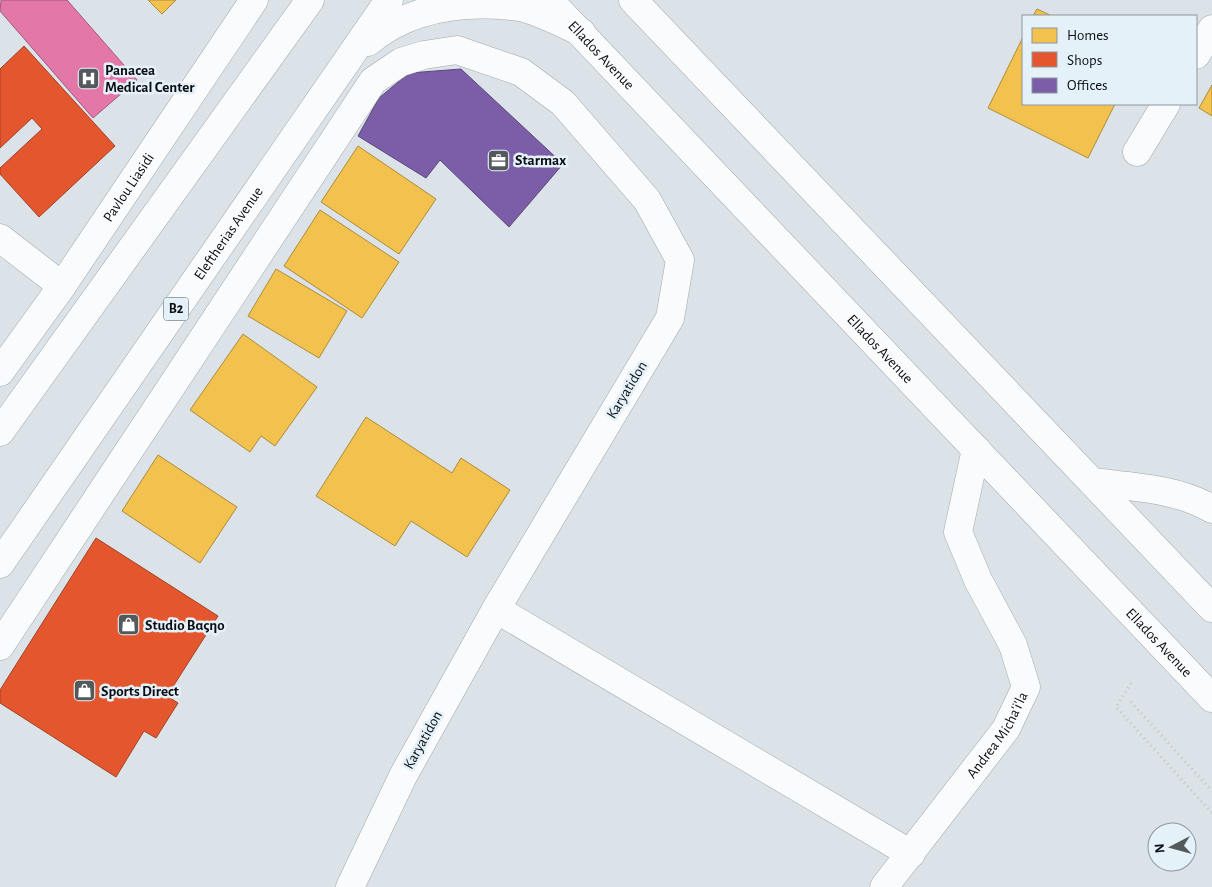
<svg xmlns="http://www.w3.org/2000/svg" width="1212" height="887" font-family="'Alegreya Sans',sans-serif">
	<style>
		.homes { fill: #f2c14e; stroke: #ac8b3c }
		.shops { fill: #e4572e; stroke: #a34125 }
		.offices { fill: #7b5ea7; stroke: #59467a }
		.health { fill: #e377a8; stroke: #a2587b }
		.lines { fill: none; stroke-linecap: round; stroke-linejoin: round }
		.street-casing { stroke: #a1a6a9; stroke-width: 29 }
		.secondary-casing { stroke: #a1a6a9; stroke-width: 29 }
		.highway-casing { stroke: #a1a6a9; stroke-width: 29 }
		.path { stroke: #c1c3c5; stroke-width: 3; stroke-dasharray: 1 4; stroke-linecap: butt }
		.street { stroke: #fafbfc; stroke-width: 28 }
		.secondary { stroke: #fafbfc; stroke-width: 28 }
		.highway { stroke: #fafbfc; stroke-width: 28 }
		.labels { text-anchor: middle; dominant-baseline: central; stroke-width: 5; stroke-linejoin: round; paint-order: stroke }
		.shield { fill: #e5f1f9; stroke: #4c5257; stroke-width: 1 }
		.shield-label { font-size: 14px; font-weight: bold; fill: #0a0e11 }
		.street-label { font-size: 15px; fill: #0a0e11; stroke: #e5f1f9 }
		.poi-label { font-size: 15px; font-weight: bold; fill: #0a0e11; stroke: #e5f1f9; text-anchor: start }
	</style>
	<rect width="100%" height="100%" fill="#dce3e8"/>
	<g class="homes">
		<path d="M148 0H176L162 14Z"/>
		<path d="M1037 9 1052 16H1033Z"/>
		<path d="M1023 37V104H1115L1088 158 988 108Z"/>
		<path d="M1212 85V116L1199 108Z"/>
		<path d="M358 146 436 199 399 254 321 202Z"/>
		<path d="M320 210 399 262 362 318 284 266Z"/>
		<path d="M276 269 347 311 319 358 248 316Z"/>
		<path d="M243 334 317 387 275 446 261 436 250 452 190 410Z"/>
		<path d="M366 417 452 473 461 458 510 490 467 557 411 521 395 546 316 496Z"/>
		<path d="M158 455 237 507 200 563 122 511Z"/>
	</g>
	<g class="shops">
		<path d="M24 46 115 146 39 217 0 174V168L42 129 32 118 0 148V69Z"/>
		<path d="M96 538 218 616 167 696 178 703 156 738 144 731 116 777 0 703V690Z"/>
	</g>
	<path class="offices" d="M461 69 563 164 509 227 440 160 426 178 358 136 379 98 409 73Z"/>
	<path class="health" d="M1 0H67L137 80 93 118 0 11Z"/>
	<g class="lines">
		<defs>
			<g id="street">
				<path d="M1196 55 1212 29"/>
				<path d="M1137 152 1166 104"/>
				<path d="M0 238 62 286"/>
				<path id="s1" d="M0 372 62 286 254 0"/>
				<path d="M1092 482C1133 487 1176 488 1212 509"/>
				<path d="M496 609 911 854"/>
				<path d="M0 646 373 81 401 62 424 55 457 50 521 72 563 103 647 200 680 260 670 318 496 609 403 776 350 887"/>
				<path id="s2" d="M884 887 1006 729 1026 687 1013 645 978 580 958 532 976 449"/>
			</g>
			<g id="secondary">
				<path id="s3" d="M549 0 1212 698"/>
				<path d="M633 0 1212 608"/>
			</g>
			<g id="highway">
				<path d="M368 42C411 6 465 0 520 7 541 12 561 23 581 32"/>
				<path d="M0 432 310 0"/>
				<path id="s4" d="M0 564 389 0"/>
			</g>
		</defs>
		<use href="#street" class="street-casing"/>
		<use href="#secondary" class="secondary-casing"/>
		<use href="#highway" class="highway-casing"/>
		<g class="path">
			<path d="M1131 683 1116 707 1212 813"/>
			<path d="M1131 702 1212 791"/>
		</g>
		<use href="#street" class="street"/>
		<use href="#secondary" class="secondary"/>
		<use href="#highway" class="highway"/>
	</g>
	<defs>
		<symbol id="hospital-square" viewBox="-11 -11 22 22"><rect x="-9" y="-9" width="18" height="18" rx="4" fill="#54595c" stroke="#e5f1f9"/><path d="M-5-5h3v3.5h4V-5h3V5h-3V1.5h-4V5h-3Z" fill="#fff"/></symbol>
		<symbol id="office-square" viewBox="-11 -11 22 22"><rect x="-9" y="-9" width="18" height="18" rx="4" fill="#54595c" stroke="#e5f1f9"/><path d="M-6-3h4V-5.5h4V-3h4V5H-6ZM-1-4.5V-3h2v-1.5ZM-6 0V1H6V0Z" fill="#fff"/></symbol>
		<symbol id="shop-square" viewBox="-11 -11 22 22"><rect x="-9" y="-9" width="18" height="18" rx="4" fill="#54595c" stroke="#e5f1f9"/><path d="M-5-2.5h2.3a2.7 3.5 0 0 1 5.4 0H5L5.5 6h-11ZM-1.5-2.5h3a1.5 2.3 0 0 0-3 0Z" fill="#fff"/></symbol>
	</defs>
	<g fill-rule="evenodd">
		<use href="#hospital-square" x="76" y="66" width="25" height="25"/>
		<use href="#office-square" x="486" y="148" width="25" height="25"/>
		<use href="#shop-square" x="116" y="612" width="25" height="25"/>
		<use href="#shop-square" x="72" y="678" width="25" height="25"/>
	</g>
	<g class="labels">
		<rect class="shield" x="163.5" y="297.5" width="25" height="23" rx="4"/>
		<g class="shield-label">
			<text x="176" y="309">B2</text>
		</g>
		<g class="street-label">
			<text stroke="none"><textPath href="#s3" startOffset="76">Ellados Avenue</textPath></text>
			<text stroke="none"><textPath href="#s1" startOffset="225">Pavlou Liasidi</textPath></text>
			<text stroke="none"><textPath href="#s4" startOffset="402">Eleftherias Avenue</textPath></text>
			<text stroke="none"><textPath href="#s3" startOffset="481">Ellados Avenue</textPath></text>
			<text transform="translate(627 390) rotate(-59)">Karyatidon</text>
			<text stroke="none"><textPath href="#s3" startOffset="886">Ellados Avenue</textPath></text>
			<text stroke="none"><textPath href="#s2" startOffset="190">Andrea Micha'i'la</textPath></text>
			<text transform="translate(423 740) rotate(-61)">Karyatidon</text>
		</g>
		<g class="poi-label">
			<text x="105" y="70">Panacea<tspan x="105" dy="17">Medical Center</tspan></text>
			<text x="515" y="160">Starmax</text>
			<text x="145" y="625">Studio Βαςηο</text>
			<text x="101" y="691">Sports Direct</text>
		</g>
	</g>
	<rect x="1022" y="15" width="175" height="90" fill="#e5f1f9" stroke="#8d969c"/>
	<rect x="1032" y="28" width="25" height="15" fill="#f2c14e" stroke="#8d969c"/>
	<text x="1067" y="40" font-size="15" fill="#0a0e11">Homes</text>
	<rect x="1032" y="52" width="25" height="15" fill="#e4572e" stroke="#8d969c"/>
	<text x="1067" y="65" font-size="15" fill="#0a0e11">Shops</text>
	<rect x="1032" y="78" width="25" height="15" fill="#7b5ea7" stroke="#8d969c"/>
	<text x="1067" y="90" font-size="15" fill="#0a0e11">Offices</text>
	<g transform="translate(1172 847) rotate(264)"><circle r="24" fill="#e5f1f9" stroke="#8d969c"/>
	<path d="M0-4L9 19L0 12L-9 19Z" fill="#54595c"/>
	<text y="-8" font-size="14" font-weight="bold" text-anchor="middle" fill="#0a0e11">N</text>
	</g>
</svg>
